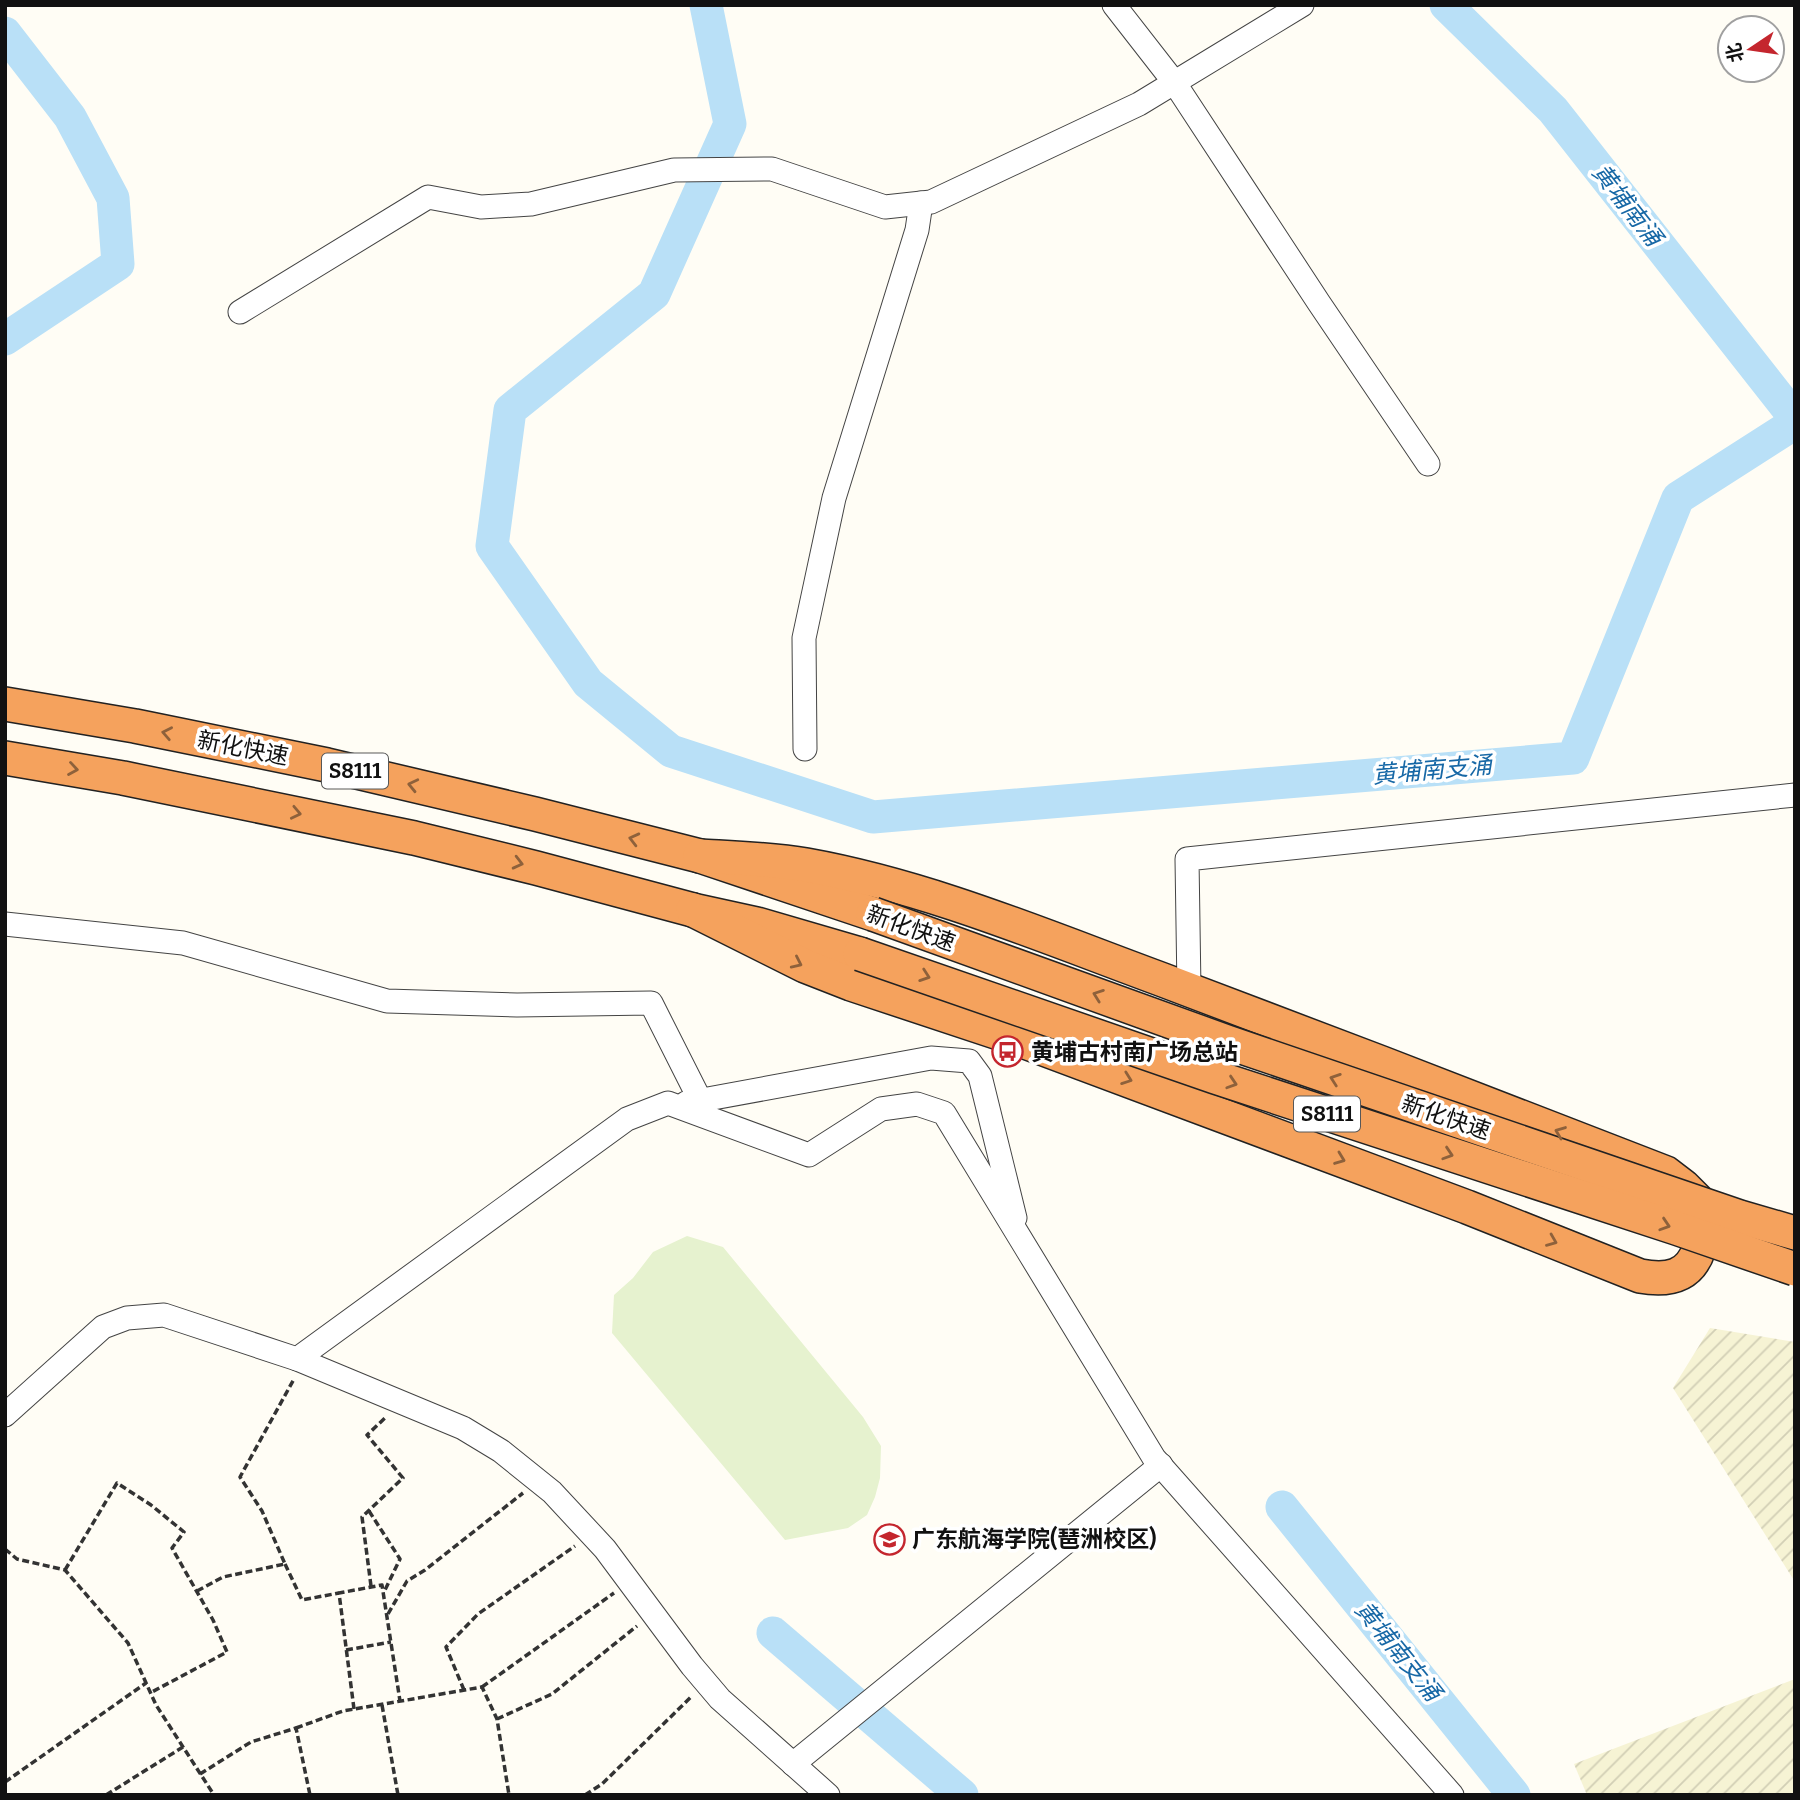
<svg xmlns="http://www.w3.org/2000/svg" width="1800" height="1800" font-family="Bitter,'Noto Sans SC',serif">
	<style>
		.farmland { fill: url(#farmland-furrows) }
		.pitch { fill: #e6f2cf }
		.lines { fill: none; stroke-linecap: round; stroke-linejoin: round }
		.river { stroke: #b9e0f7; stroke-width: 33 }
		.minor-casing { stroke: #444; stroke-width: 25 }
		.highway-casing { stroke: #222; stroke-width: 36 }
		.path { stroke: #333; stroke-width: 3.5; stroke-dasharray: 7 3.5; stroke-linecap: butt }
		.minor { stroke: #fff; stroke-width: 23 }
		.highway { stroke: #f5a25d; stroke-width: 33 }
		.highway-bridge-casing { stroke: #222; stroke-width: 36; stroke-linecap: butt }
		.highway-bridge { stroke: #f5a25d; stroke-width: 33 }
		.oneway { stroke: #8e613b }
		.labels { text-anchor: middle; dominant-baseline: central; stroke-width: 7; stroke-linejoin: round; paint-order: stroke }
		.shield { fill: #fff; stroke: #585858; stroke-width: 2 }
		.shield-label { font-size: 21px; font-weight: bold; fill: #111 }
		.street-label { font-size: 23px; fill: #111; stroke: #fff }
		.poi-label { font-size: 23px; font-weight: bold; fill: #111; stroke: #fff; text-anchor: start }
		.water-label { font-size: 24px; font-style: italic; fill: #1768a6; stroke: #fff }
	</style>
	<defs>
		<pattern id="farmland-furrows" width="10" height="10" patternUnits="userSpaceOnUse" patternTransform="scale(1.75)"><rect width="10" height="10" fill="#f6f3d4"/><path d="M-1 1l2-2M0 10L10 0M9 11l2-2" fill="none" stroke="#d2cfb5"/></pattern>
	</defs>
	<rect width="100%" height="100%" fill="#fffdf5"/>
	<g class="farmland">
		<path d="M1710 1328 1795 1342V1582L1673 1388Z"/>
		<path d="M1795 1679V1795H1587L1574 1764Z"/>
	</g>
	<path class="pitch" d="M687 1236 723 1247 863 1417 881 1446 880 1478 875 1497 867 1515 848 1528 785 1540 612 1333 614 1295 633 1278 653 1252Z"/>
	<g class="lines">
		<g class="river">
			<path d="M706 5 730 124 654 294 510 410 492 546 588 683 671 751 873 817 1573 758 1678 498 1795 423"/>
			<path d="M1446 5 1553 110 1795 418"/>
			<path d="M5 33 70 117 113 198 118 264 5 339"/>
			<path d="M1282 1507 1514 1795"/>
			<path d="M773 1633 962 1795"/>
		</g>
		<defs>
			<g id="minor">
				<path d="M1114 5 1174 82 1319 303 1428 464"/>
				<path d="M240 312 428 197 481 207 531 204 674 170 772 169 885 207 931 202 1139 104 1302 5"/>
				<path d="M805 749 804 638 834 498 917 230 921 203"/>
				<path d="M5 924 183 943 387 1001 517 1005 651 1003 700 1100"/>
				<path d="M1189 990 1187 859 1795 795"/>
				<path d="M686 1103 931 1058 969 1061 980 1076 1015 1218"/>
				<path d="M297 1359 463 1428 501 1451 552 1492 605 1549 692 1666 720 1699 828 1795"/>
				<path d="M5 1415 103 1327 127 1318 164 1315 297 1359 627 1119 668 1103 809 1155 881 1109 917 1104 944 1113 1154 1458 1452 1795"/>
				<path d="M793 1764 1161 1465"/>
			</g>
			<g id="highway">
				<path d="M5 704 135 726 327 765 535 814 700 856 873 914"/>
				<path d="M5 758 123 778 414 838 536 868 693 910 757 924 860 954"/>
				<path d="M693 910 805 966 851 984 1017 1039 1467 1207 1640 1276C1667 1281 1689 1278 1699 1249 1700 1244 1703 1238 1704 1233 1705 1224 1703 1214 1702 1205L1683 1186 1666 1173C1499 1108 1331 1043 1163 980 1046 937 929 887 806 865 771 859 735 858 700 856"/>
			</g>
		</defs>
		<use href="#minor" class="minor-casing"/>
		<use href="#highway" class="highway-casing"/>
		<g class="path">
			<path d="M369 1511 400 1559 384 1592"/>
			<path d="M5 1549 17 1559 65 1570 128 1643 156 1705 214 1795"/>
			<path d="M285 1564 302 1600 339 1593"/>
			<path d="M65 1570 117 1483 151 1505 184 1532 172 1548 213 1620 227 1652 150 1693"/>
			<path d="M371 1586 362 1517 403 1478 367 1435 385 1418"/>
			<path d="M197 1591 223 1577 285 1564 262 1511 240 1477 294 1379"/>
			<path d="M388 1614 407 1581 425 1570 523 1493"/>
			<path d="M346 1650 391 1642"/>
			<path d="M482 1687 614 1593"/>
			<path d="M464 1690 446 1647 478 1614 575 1546"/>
			<path d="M382 1705 398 1795"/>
			<path d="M354 1709 339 1593 382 1585 400 1701"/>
			<path d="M497 1719 552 1694 637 1626"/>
			<path d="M296 1728 343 1711 482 1687 497 1719 509 1795"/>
			<path d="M200 1774 251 1742 296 1728 310 1795"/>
			<path d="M5 1782 146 1683"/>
			<path d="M106 1795 183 1747"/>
			<path d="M585 1795 602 1784 691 1697"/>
		</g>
		<use href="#minor" class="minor"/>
		<use href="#highway" class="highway"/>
		<defs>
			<g id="highway-bridge">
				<path d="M873 914 1227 1042 1740 1217 1795 1233"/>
				<path d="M860 954 1215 1077 1676 1228 1795 1269"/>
			</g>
		</defs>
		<use href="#highway-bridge" class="highway-bridge-casing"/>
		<use href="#highway-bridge" class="highway-bridge"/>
	</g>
	<defs><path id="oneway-chevron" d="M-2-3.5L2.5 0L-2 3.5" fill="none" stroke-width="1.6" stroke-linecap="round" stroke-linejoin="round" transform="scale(1.75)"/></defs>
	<g class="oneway">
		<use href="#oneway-chevron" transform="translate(167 733) rotate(-169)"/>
		<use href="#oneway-chevron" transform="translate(73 769) rotate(9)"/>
		<use href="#oneway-chevron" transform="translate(413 785) rotate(-167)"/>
		<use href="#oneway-chevron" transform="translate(296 813) rotate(12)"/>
		<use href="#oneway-chevron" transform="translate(634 839) rotate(-166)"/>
		<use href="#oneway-chevron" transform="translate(518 863) rotate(14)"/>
		<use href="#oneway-chevron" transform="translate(797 963) rotate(25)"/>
		<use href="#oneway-chevron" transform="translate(925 976) rotate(19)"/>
		<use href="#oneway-chevron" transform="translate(1098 995) rotate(-160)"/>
		<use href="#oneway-chevron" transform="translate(1127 1079) rotate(20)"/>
		<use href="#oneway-chevron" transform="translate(1335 1079) rotate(-161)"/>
		<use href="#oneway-chevron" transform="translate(1232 1083) rotate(18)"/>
		<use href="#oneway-chevron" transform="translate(1560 1132) rotate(-159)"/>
		<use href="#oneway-chevron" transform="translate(1448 1154) rotate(18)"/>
		<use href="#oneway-chevron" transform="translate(1340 1159) rotate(21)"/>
		<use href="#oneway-chevron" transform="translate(1665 1225) rotate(18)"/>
		<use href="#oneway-chevron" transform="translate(1552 1241) rotate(22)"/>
	</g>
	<defs>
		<symbol id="bus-ring" viewBox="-11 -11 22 22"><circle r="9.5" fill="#fff" stroke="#c4262e" stroke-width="1.5"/><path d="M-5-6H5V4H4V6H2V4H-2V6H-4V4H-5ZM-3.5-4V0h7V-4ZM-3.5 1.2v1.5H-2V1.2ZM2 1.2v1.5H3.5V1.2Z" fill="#c4262e"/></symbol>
		<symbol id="university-ring" viewBox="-11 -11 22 22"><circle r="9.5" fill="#fff" stroke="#c4262e" stroke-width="1.5"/><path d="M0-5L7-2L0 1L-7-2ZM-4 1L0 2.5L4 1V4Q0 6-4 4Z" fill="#c4262e"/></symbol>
	</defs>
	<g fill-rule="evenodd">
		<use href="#bus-ring" x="990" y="1034" width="35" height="35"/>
		<use href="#university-ring" x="872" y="1522" width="35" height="35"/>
	</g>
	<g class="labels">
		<g class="shield">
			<rect x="322" y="753.5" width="66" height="35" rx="5"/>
			<rect x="1294" y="1096.5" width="66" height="35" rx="5"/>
		</g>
		<g class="shield-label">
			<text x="355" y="771">S8111</text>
			<text x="1327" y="1114">S8111</text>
		</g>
		<g class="street-label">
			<text transform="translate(243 748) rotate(11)">新化快速</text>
			<text transform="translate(911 928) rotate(20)">新化快速</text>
			<text transform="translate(1446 1117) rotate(19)">新化快速</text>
		</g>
		<g class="poi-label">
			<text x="1031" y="1052">黄埔古村南广场总站</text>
			<text x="912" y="1539">广东航海学院(琶洲校区)</text>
		</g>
		<g class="water-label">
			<text transform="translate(1627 205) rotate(52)">黄埔南涌</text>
			<text transform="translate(1432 770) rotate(-5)">黄埔南支涌</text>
			<text transform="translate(1398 1651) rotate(51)">黄埔南支涌</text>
		</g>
	</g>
	<rect width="1800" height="1800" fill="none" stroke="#111111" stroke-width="14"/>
	<g transform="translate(1751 49) rotate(257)"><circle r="33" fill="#ffffff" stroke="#a0a0a0" stroke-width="2"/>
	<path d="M0-5L12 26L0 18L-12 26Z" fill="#c4262e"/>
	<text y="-10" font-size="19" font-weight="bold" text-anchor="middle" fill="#111111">北</text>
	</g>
</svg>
